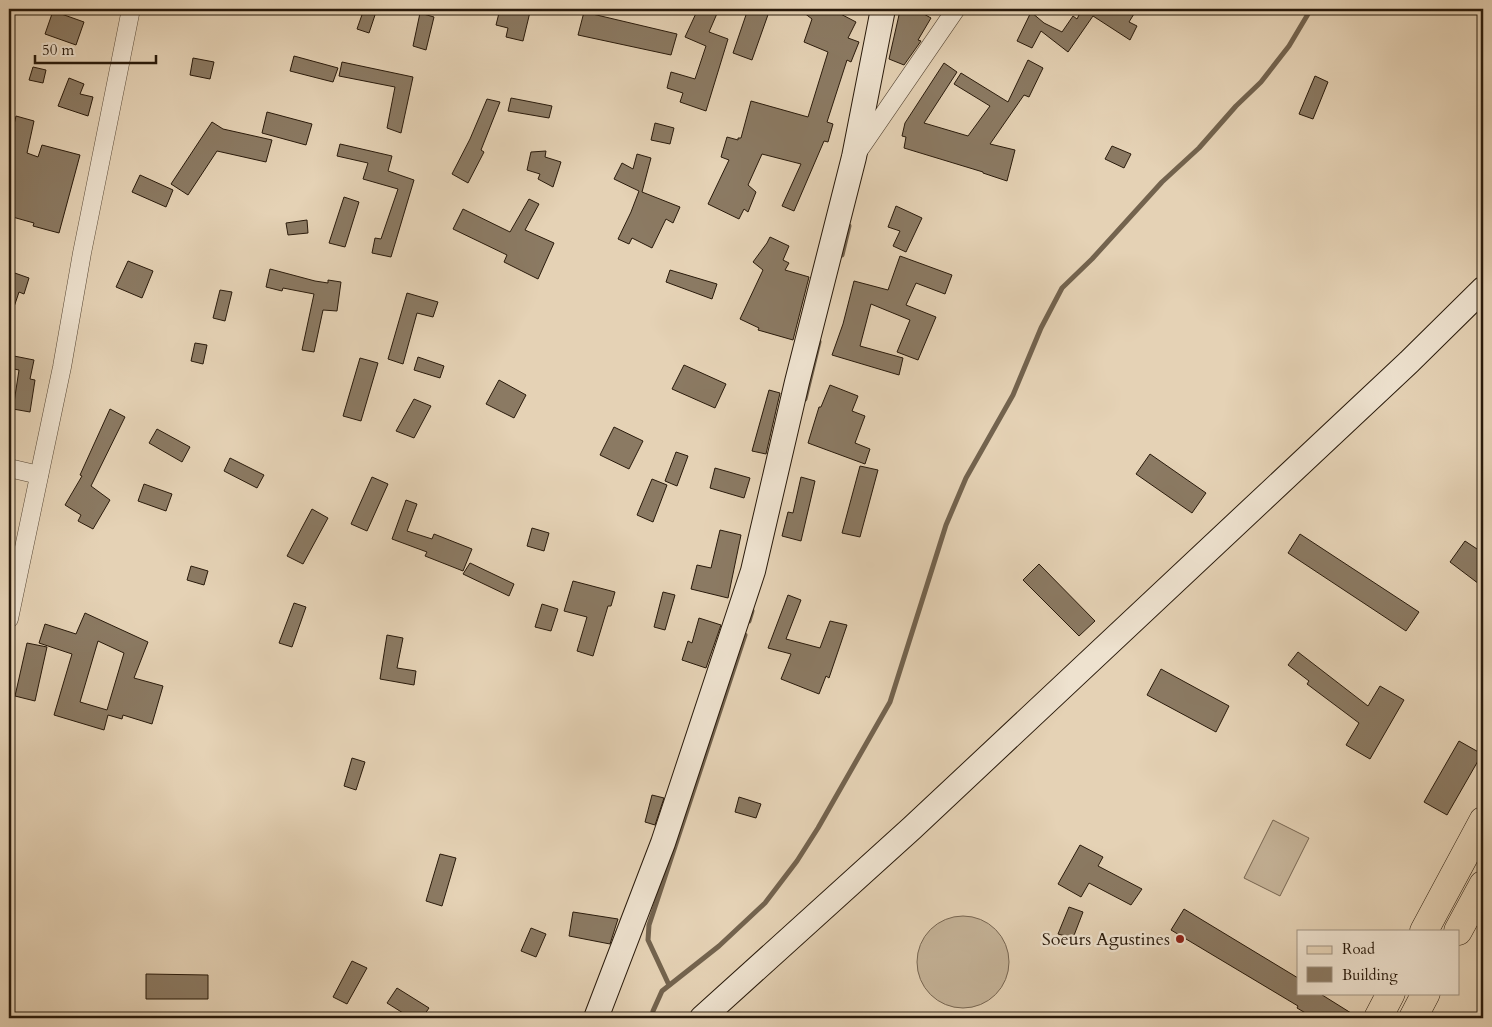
<svg xmlns="http://www.w3.org/2000/svg" width="1492" height="1027" font-family="Cardo,serif">
	<style>
		.green { fill: #c5b398; stroke: #776652 }
		.lines { fill: none; stroke-linecap: round; stroke-linejoin: round }
		.stream { stroke: #73634e; stroke-width: 5 }
		.building { fill: #8b7a63; stroke: #291a0b; fill-rule: evenodd }
		.street-casing { stroke: #584836; stroke-width: 19 }
		.secondary-casing { stroke: #291a0b; stroke-width: 26 }
		.primary-casing { stroke: #291a0b; stroke-width: 29 }
		.street { stroke: #eee2cf; stroke-width: 18 }
		.secondary { stroke: #eee2cf; stroke-width: 24 }
		.primary { stroke: #e5d2b5; stroke-width: 28 }
		.poi-dot { fill: #8f2418; stroke: #eee2cf; stroke-width: 2 }
		.labels { text-anchor: middle; dominant-baseline: central; stroke-width: 4.5; stroke-linejoin: round; paint-order: stroke }
		.poi-label { font-size: 18px; fill: #291a0b; stroke: #eee2cf; text-anchor: end }
	</style>
	<rect width="100%" height="100%" fill="#e5d2b5"/>
	<filter id="stains"><feTurbulence type="fractalNoise" baseFrequency=".004" numOctaves="4"/><feColorMatrix values="0 0 0 0 .2 0 0 0 0 .09 0 0 0 0 .02 0 0 0 .5 -.17"/></filter>
	<radialGradient id="worn" r=".72"><stop offset=".6" stop-color="#630" stop-opacity="0"/><stop offset="1" stop-color="#630" stop-opacity=".3"/></radialGradient>
	<g class="green">
		<path d="M1273 820 1309 838 1280 896 1244 878Z"/>
		<circle cx="963" cy="962" r="46"/>
	</g>
	<g class="lines">
		<g class="stream">
			<path d="M842 255 849 226"/>
			<path d="M805 399 819 342"/>
			<path d="M749 621 752 611"/>
			<path d="M669 985 648 940 649 925 745 635"/>
			<path d="M652 1018 653 1011 662 991 719 946 765 903 797 861 818 828 890 702 946 525 966 478 1013 395 1041 328 1062 288 1092 259 1162 182 1199 148 1236 106 1261 82 1289 46 1311 9"/>
		</g>
	</g>
	<g class="building">
		<path d="M364 9H377L369 33 357 29Z"/>
		<path d="M500 9H517L530 12 523 41 506 37 508 28 496 25Z"/>
		<path d="M698 9H719L709 32 728 39 706 111 680 102 683 93 667 88 671 72 695 79 706 46 685 37Z"/>
		<path d="M748 9H770L752 60 733 53Z"/>
		<path d="M799 9H831L856 22 848 38 859 42 851 62 847 60 827 122 833 124 828 142 824 141 794 211 782 206 801 164 762 154 748 185 756 192 748 212 744 209 739 219 708 204 729 160 721 157 727 137 738 140V138H741L751 101 808 117 828 52 804 42 812 19Z"/>
		<path d="M903 9H915L931 18 918 40 921 41 904 65 889 59 899 15Z"/>
		<path d="M1082 9H1137L1129 22 1137 26 1130 40 1093 16 1068 52 1041 31 1032 48 1017 41 1031 12 1044 23 1062 32 1073 16 1077 19Z"/>
		<path d="M53 11 84 22 76 45 45 34Z"/>
		<path d="M584 12 677 34 671 55 578 35Z"/>
		<path d="M420 13 434 17 426 50 413 46Z"/>
		<path d="M294 56 338 68 333 82 290 71Z"/>
		<path d="M193 58 214 62 210 79 190 75Z"/>
		<path d="M1028 60 1043 68 1029 97 1024 95 990 144 1015 150 1007 181 983 173V172L904 148 906 137 902 136 905 123 944 63 957 72 924 123 968 136 990 106 954 84 961 73 1008 102Z"/>
		<path d="M342 62 413 77 401 133 387 128 395 87 339 76Z"/>
		<path d="M33 67 46 70 43 83 29 80Z"/>
		<path d="M1315 76 1328 82 1313 119 1299 114Z"/>
		<path d="M69 78 84 84 80 94 93 97 88 116 58 106Z"/>
		<path d="M511 98 552 106 549 118 508 111Z"/>
		<path d="M487 99 500 102 481 150 484 152 468 183 452 174 470 139Z"/>
		<path d="M267 112 312 124 306 145 262 133Z"/>
		<path d="M16 116 34 121 27 153 38 157 42 145 80 155 59 233 33 226 34 223 9 216V138H11Z"/>
		<path d="M212 122 223 129 272 140 266 162 217 151 188 195 171 184Z"/>
		<path d="M655 123 674 128 670 144 651 140Z"/>
		<path d="M340 144 392 156 388 171 414 180 391 257 372 253 375 238 381 239 398 189 363 179 368 163 337 156Z"/>
		<path d="M1112 146 1131 154 1124 168 1105 159Z"/>
		<path d="M546 151 545 157 561 162 553 187 538 179 540 174 527 170 531 152Z"/>
		<path d="M637 154 651 158 642 192 680 207 673 223 666 219 652 248 632 238 629 244 618 239 631 212 639 191 614 179 622 163 633 169Z"/>
		<path d="M140 175 173 190 166 207 132 192Z"/>
		<path d="M344 197 359 202 345 247 329 243Z"/>
		<path d="M529 199 539 204 525 230 554 243 538 279 504 262 507 255 453 229 463 209 510 232Z"/>
		<path d="M896 206 922 218 906 252 893 246 900 231 888 227Z"/>
		<path d="M307 220 308 233 288 235 286 223Z"/>
		<path d="M770 237 789 246 783 260 789 263 785 270 809 277 793 340 758 330 759 328 740 319 763 270 753 262 767 243Z"/>
		<path d="M900 256 952 275 945 294 916 283 906 305 936 317 918 360 897 352 910 320 871 304 860 346 903 358 899 375 832 355 843 324 854 281 888 290Z"/>
		<path d="M128 261 153 271 142 298 116 287Z"/>
		<path d="M270 269 315 281 328 283V280L341 282 337 311 323 310 314 352 302 350 314 294 283 288 282 291 266 287Z"/>
		<path d="M670 270 717 284 712 299 666 282Z"/>
		<path d="M9 271 29 278 24 294 19 292 11 316H9Z"/>
		<path d="M220 290 232 292 225 321 213 318Z"/>
		<path d="M407 293 438 302 433 317 417 313 403 364 388 359Z"/>
		<path d="M195 343 207 345 203 364 191 361Z"/>
		<path d="M9 355 34 360 30 379 35 380 30 412 13 409 19 370 9 368Z"/>
		<path d="M418 357 444 366 440 378 414 370Z"/>
		<path d="M360 358 378 363 361 421 343 416Z"/>
		<path d="M684 365 726 384 715 408 672 389Z"/>
		<path d="M499 380 526 395 514 418 486 404Z"/>
		<path d="M830 385 858 396 852 411 865 416 855 443 870 449 865 464 808 443 819 407H821Z"/>
		<path d="M769 390 780 393 766 454 752 451Z"/>
		<path d="M414 399 431 406 414 438 396 431Z"/>
		<path d="M110 409 125 417 91 486 110 500 93 529 78 521 81 515 65 505 82 476 80 475Z"/>
		<path d="M614 427 643 441 629 469 600 455Z"/>
		<path d="M157 429 190 447 182 462 149 443Z"/>
		<path d="M676 452 688 456 677 486 665 481Z"/>
		<path d="M1150 454 1206 493 1192 513 1136 474Z"/>
		<path d="M230 458 264 475 257 488 224 471Z"/>
		<path d="M860 466 878 470 860 537 842 533Z"/>
		<path d="M715 468 750 478 744 498 710 488Z"/>
		<path d="M372 477 388 484 367 531 351 524Z"/>
		<path d="M801 477 815 481 801 541 782 536 788 512 793 513Z"/>
		<path d="M652 479 667 485 653 522 637 515Z"/>
		<path d="M144 484 172 494 166 511 138 501Z"/>
		<path d="M406 500 417 504 407 531 432 539 434 534 472 549 463 571 425 556 427 552 392 539Z"/>
		<path d="M312 509 328 518 303 564 287 556Z"/>
		<path d="M532 528 549 533 544 551 527 546Z"/>
		<path d="M720 530 741 535 728 598 691 589 697 565 711 568Z"/>
		<path d="M1300 534 1419 612 1406 631 1288 553Z"/>
		<path d="M1465 541 1483 553V587L1450 562Z"/>
		<path d="M470 563 514 584 509 596 463 574Z"/>
		<path d="M1039 564 1095 621 1079 636 1023 580Z"/>
		<path d="M191 566 208 571 204 585 187 580Z"/>
		<path d="M573 581 615 592 611 606H608L593 656 577 651 587 617 564 611Z"/>
		<path d="M663 592 675 595 665 630 654 627Z"/>
		<path d="M788 595 801 600 786 639 820 648 830 621 847 625 829 678 826 676 819 694 781 679 791 654 768 648Z"/>
		<path d="M294 603 306 607 292 647 279 643Z"/>
		<path d="M542 604 558 609 551 631 535 627Z"/>
		<path d="M85 613 148 642 134 678 163 686 152 724 123 715 122 719 108 715 104 730 54 715 72 654 39 643 45 624 76 634ZM98 641 124 653 107 710 80 702Z"/>
		<path d="M699 618 721 625 706 668 682 660 688 641 692 643Z"/>
		<path d="M387 635 403 638 397 668 416 671 414 685 380 679Z"/>
		<path d="M27 643 47 647 35 701 15 696Z"/>
		<path d="M1298 652 1368 706 1380 686 1404 700 1370 759 1346 745 1359 723 1307 684 1309 681 1288 665Z"/>
		<path d="M1161 669 1229 706 1216 732 1147 695Z"/>
		<path d="M1459 741 1482 754 1447 815 1424 802Z"/>
		<path d="M352 758 365 762 356 790 344 786Z"/>
		<path d="M652 795 664 798 655 825 645 822Z"/>
		<path d="M739 797 761 804 756 818 735 812Z"/>
		<path d="M1080 845 1103 857 1098 866 1142 889 1131 905 1089 883 1081 897 1058 884Z"/>
		<path d="M440 854 456 858 442 906 426 901Z"/>
		<path d="M1069 907 1083 912 1073 938 1058 934Z"/>
		<path d="M1184 909 1298 978V993H1319L1359 1018H1314L1297 1008 1298 1006 1171 930Z"/>
		<path d="M573 912 618 919 610 944 569 936Z"/>
		<path d="M531 928 546 934 536 957 521 951Z"/>
		<path d="M352 961 367 968 347 1004 333 997Z"/>
		<path d="M146 974 208 975V999H146Z"/>
		<path d="M397 988 429 1008 422 1018H411L387 1003Z"/>
	</g>
	<g class="lines">
		<defs>
			<g id="street">
				<path d="M857 153 956 9"/>
				<path d="M9 468 39 475"/>
				<path d="M9 619 62 367 82 253 131 9"/>
			</g>
			<g id="secondary">
				<path d="M596 1018 663 843 753 571 797 382 854 157 883 9"/>
				<path d="M702 1018 912 828 1409 362 1483 289"/>
			</g>
			<g id="primary">
				<path d="M1424 931 1483 821"/>
				<path d="M1458 931 1483 885"/>
				<path d="M1378 1018 1391 993"/>
				<path d="M1413 1018 1426 993"/>
			</g>
		</defs>
		<use href="#street" class="street-casing"/>
		<use href="#secondary" class="secondary-casing"/>
		<use href="#primary" class="primary-casing"/>
		<use href="#street" class="street"/>
		<use href="#secondary" class="secondary"/>
		<use href="#primary" class="primary"/>
	</g>
	<circle class="poi-dot" cx="1180" cy="939" r="5"/>
	<g class="labels">
		<g class="poi-label">
			<text x="1170" y="939">Soeurs Agustines</text>
		</g>
	</g>
	<rect width="1492" height="1027" fill="none" stroke="#e5d2b5" stroke-width="30"/>
	<rect x="10" y="10" width="1472" height="1007" fill="none" stroke="#291a0b" stroke-width="2.5"/>
	<rect x="15" y="15" width="1462" height="997" fill="none" stroke="#291a0b"/>
	<rect x="1297" y="930" width="162" height="65" fill="#eee2cf" stroke="#9f9281"/>
	<rect x="1307" y="946" width="25" height="8" fill="#e5d2b5" stroke="#9f9281"/>
	<text x="1342" y="954" font-size="15" fill="#291a0b">Road</text>
	<rect x="1307" y="967" width="25" height="15" fill="#8b7a63" stroke="#9f9281"/>
	<text x="1342" y="980" font-size="15" fill="#291a0b">Building</text>
	<path d="M35 55v8h121v-8" fill="none" stroke="#291a0b" stroke-width="2.5"/>
	<text x="42" y="55" font-size="15" fill="#291a0b" stroke="#eee2cf" stroke-width="4" paint-order="stroke">50 m</text>
	<rect width="100%" height="100%" filter="url(#stains)"/>
	<rect width="100%" height="100%" fill="url(#worn)"/>
</svg>
